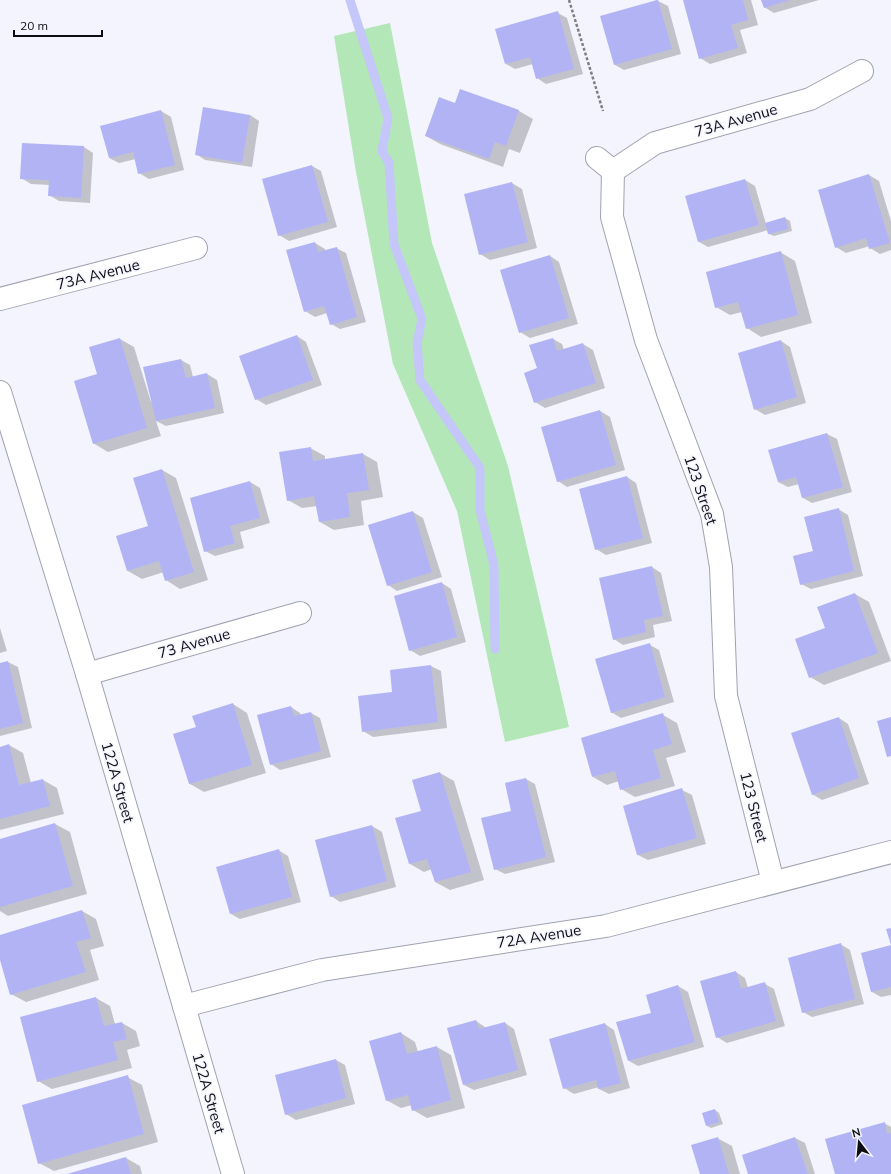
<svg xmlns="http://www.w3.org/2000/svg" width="891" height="1174" font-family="Mulish,sans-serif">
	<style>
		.green { fill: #b4e7b8 }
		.shadow { fill: #0003 }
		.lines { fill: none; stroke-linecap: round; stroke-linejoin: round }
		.stream { stroke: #c5c6f9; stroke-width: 9 }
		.building { fill: #b2b3f5 }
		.minor-casing { stroke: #a1a2b0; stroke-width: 24 }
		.path { stroke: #7e7e85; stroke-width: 2.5; stroke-dasharray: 3 2; stroke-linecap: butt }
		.minor { stroke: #fff; stroke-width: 22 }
		.labels { text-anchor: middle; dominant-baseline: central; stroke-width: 3; stroke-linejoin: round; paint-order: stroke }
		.street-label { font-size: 15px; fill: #0d0d12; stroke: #f3f4fd }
	</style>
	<rect width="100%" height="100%" fill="#f3f4fd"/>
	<path class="green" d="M390 23 432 243 508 466 569 727 505 742 457 511 393 364 356 172 334 36Z"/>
	<g class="shadow">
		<path d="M684 0H751L758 25 740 30 747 53 710 64 700 58Z"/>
		<path d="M762 0H819L774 13 764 7Z"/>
		<path d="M658 1 668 6 681 54 624 70 615 65Z"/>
		<path d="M558 13 567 18 583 74 546 84 537 78 533 64 515 69 506 64Z"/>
		<path d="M460 90 519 111 533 119 520 153 509 149 503 167 440 144 426 136 455 104Z"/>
		<path d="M161 111 171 117 184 170 149 179 139 173 136 159 119 163 109 158Z"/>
		<path d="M250 115 259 121 252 167 205 160 196 154Z"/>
		<path d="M84 147 93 153 90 203 59 201 49 195 50 185 31 184 21 178Z"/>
		<path d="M312 166 321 171 337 227 289 241 279 235Z"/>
		<path d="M869 175 879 181 891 221V250L880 254 870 248V246L846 253 836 247Z"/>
		<path d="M745 180 755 186 766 224 785 218 790 221 792 231 774 236 769 234 768 230 708 247 699 242Z"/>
		<path d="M512 183 522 189 537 248 490 260 480 254Z"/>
		<path d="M315 243 325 249V251L336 248 346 253 366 322 340 329 331 324 327 313 315 317 305 311Z"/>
		<path d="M780 252 795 261 812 323 761 337 747 328 742 312 730 315 716 307Z"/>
		<path d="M550 256 559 262 578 324 530 338 520 332Z"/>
		<path d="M297 336 306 342 322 385 266 405 256 399Z"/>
		<path d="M120 339 134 347 151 402H152L181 360 190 365 193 377 207 374 217 380 224 413 166 426 156 421 161 436 108 452 93 443 98 375Z"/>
		<path d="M553 339 562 344 564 350 583 344 593 350 605 388 545 408 535 402 539 369Z"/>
		<path d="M781 341 790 347 806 403 765 415 755 409Z"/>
		<path d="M600 411 610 417 625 470 567 487 558 481Z"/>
		<path d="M827 434 837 439 852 492 812 503 803 498 799 484 788 487 778 482Z"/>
		<path d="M310 448 325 456V460L363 454 377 462 383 497 361 501 364 525 334 530 320 522 317 506 302 508 288 500Z"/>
		<path d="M162 470 176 478 208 580 180 589 166 580 164 572 142 579 128 571 149 527Z"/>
		<path d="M627 477 636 483 652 543 606 555 596 549Z"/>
		<path d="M250 482 260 488 270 523 240 532 244 548 215 556 205 551Z"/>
		<path d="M838 509 848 515 863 576 811 589 801 584 814 552Z"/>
		<path d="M413 512 423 518 442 577 397 591 388 585Z"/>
		<path d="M652 567 661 573 672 621 653 625 655 637 623 645 614 639Z"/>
		<path d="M442 583 451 589 466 642 420 656 410 650Z"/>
		<path d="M855 594 869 602 891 661 824 685 810 677 826 628Z"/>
		<path d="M0 628 7 651 0 653Z"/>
		<path d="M650 645 659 650 674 702 621 718 611 712Z"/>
		<path d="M8 662 18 667 32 728 0 736V664Z"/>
		<path d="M431 666 441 671 447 728 373 737 363 731 393 693 391 671Z"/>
		<path d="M233 704 247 713 266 773 204 792 190 784 197 728Z"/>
		<path d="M291 707 300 713 301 715 311 713 320 718 331 757 280 770 271 764Z"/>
		<path d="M663 715 677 723 686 752 666 758 675 786 635 797 621 789 619 781 607 785 593 777Z"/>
		<path d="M839 718 848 724 869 784 822 800 812 794Z"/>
		<path d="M9 745 23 753 31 783 43 780 57 788 64 814 0 830V748Z"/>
		<path d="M440 773 454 781 484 880 450 890 435 882 432 869 424 872 410 864 423 812Z"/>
		<path d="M526 779 535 784 555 862 505 874 495 869 512 811Z"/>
		<path d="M682 790 692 795 706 844 648 860 638 855 624 806Z"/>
		<path d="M55 824 70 832 87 894 8 916 0 911V840Z"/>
		<path d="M372 826 382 832 396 887 340 902 331 896Z"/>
		<path d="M278 850 288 856 301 902 240 919 231 914Z"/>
		<path d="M82 911 96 919 104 946 90 950 99 980 26 1002 11 994 0 957V936Z"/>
		<path d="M840 944 850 950 864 1004 812 1017 803 1012Z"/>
		<path d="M891 946V995L881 997 872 992Z"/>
		<path d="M736 972 745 978 748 988 765 984 774 989 785 1026 727 1043 717 1037Z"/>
		<path d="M678 986 688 992 704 1047 638 1066 629 1061 652 1013Z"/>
		<path d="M96 998 110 1006 115 1024 122 1023 136 1031 140 1046 127 1050 132 1068 52 1089 38 1081Z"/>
		<path d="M476 1021 485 1027 486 1028 505 1023 514 1029 527 1075 474 1090 464 1085Z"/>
		<path d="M605 1024 614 1030 630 1088 609 1094 599 1089V1087L574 1094 564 1088Z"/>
		<path d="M401 1033 415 1042 418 1052 437 1047 451 1055 465 1108 427 1118 413 1110 412 1105 401 1108 386 1100Z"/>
		<path d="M336 1060 345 1065 355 1104 296 1120 286 1114Z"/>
		<path d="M127 1077 142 1085 158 1142 54 1171 39 1163Z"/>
		<path d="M715 1110 719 1113 723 1124 711 1128 707 1126Z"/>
		<path d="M884 1123 891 1127V1174H836Z"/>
		<path d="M717 1138 732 1146 740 1174H701Z"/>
		<path d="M795 1138 805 1143 815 1174H749Z"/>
		<path d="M126 1158 140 1166 142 1174H69Z"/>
	</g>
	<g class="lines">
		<path class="stream" d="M350 0 388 118 382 151 389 163 394 244 422 319 417 343 420 380 480 468V510L494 565 495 649"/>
	</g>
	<g class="building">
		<path d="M657 0H658L672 49 614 65 600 16Z"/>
		<path d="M683 0H743L748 20 731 25 738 48 699 59Z"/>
		<path d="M761 0H790L764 8Z"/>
		<path d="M558 11 574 69 536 79 530 57 505 64 495 29Z"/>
		<path d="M460 89 519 110 506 146 495 142 489 159 425 136 439 97 455 103Z"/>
		<path d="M203 107 250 115 242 163 195 155Z"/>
		<path d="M161 110 175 165 138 174 133 152 109 158 100 126Z"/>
		<path d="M22 143 84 146 81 198 48 196 49 180 20 179Z"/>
		<path d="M312 165 328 222 278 236 262 179Z"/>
		<path d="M869 174 890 243 869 249 866 238 835 248 818 190Z"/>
		<path d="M745 179 759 225 698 242 685 196Z"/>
		<path d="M512 182 528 242 479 255 464 194Z"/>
		<path d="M785 217 788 229 768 234 765 223Z"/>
		<path d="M315 242 318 252 337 247 357 317 330 325 324 306 304 312 286 250Z"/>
		<path d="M781 251 798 315 746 329 738 302 715 308 706 272Z"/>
		<path d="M550 255 569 318 519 333 500 270Z"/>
		<path d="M297 335 313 380 255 400 239 356Z"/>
		<path d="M120 338 147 428 93 444 74 381 97 374 89 347Z"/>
		<path d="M553 338 557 351 583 343 596 383 534 403 524 373 537 368 529 345Z"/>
		<path d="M781 340 797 397 754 410 738 353Z"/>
		<path d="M181 359 186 378 207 373 215 408 156 421 143 367Z"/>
		<path d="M600 410 616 465 557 482 541 427Z"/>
		<path d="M827 433 843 487 802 498 796 477 778 482 768 450Z"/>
		<path d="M311 447 313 461 363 453 369 490 347 493 350 517 319 522 314 496 287 501 279 452Z"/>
		<path d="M162 469 194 572 165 581 159 561 127 571 116 536 148 526 133 478Z"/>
		<path d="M627 476 643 538 595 550 579 489Z"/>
		<path d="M250 481 260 518 230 526 235 543 204 552 190 498Z"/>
		<path d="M839 508 854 571 800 585 793 556 813 551 804 517Z"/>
		<path d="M413 511 432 572 387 586 368 525Z"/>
		<path d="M652 566 663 616 644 620 646 632 613 640 599 578Z"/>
		<path d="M442 582 457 637 409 651 394 596Z"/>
		<path d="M855 593 878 653 809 678 795 639 825 628 817 607Z"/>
		<path d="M650 643 665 697 611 713 595 659Z"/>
		<path d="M8 661 23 723 0 729V663Z"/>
		<path d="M431 665 438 722 362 732 358 696 392 692 390 670Z"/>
		<path d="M233 703 252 765 189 784 173 734 196 727 192 716Z"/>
		<path d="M291 706 294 716 311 712 321 751 270 765 257 715Z"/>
		<path d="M663 713 672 744 653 750 661 778 620 790 615 771 592 777 581 738Z"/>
		<path d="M839 717 859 778 812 795 791 733Z"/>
		<path d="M891 717V756L887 757 877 721Z"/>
		<path d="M9 744 19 785 43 779 50 806 0 819V747Z"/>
		<path d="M440 772 471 872 435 882 427 859 409 864 395 818 421 811 412 780Z"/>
		<path d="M526 778 546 857 494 870 481 818 511 811 505 783Z"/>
		<path d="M682 788 697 838 637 855 623 806Z"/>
		<path d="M55 823 73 886 0 907V839Z"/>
		<path d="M372 825 387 881 330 897 315 840Z"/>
		<path d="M279 849 292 897 230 914 216 867Z"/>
		<path d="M82 910 91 938 76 942 86 972 10 995 0 960V935Z"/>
		<path d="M891 928V945L886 929Z"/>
		<path d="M841 943 855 999 802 1013 788 958Z"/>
		<path d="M891 945V987L871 992 861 953Z"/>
		<path d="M736 971 741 989 765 982 776 1021 716 1038 700 981Z"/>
		<path d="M678 985 695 1042 628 1061 616 1022 651 1013 646 995Z"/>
		<path d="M96 997 104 1026 122 1022 127 1039 113 1042 118 1060 37 1082 20 1017Z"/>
		<path d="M476 1020 479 1029 505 1022 518 1070 463 1085 447 1028Z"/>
		<path d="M605 1023 621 1083 598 1089 596 1080 563 1089 549 1039Z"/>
		<path d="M401 1032 407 1054 437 1046 451 1100 412 1111 408 1095 386 1101 369 1041Z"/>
		<path d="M336 1059 346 1098 285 1115 275 1075Z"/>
		<path d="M128 1075 144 1134 38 1164 22 1105Z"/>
		<path d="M715 1109 719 1122 706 1126 702 1113Z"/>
		<path d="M885 1122 887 1134 891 1133V1174H835L825 1139Z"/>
		<path d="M718 1137 729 1174H700L691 1145Z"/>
		<path d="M795 1137 808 1174H748L742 1155Z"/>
		<path d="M126 1157 131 1174H67Z"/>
	</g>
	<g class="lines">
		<defs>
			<g id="minor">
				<path d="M597 158 613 171"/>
				<path d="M613 171 612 217 646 340 712 514 721 567 726 696 773 882"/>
				<path d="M613 171 655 143 810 99 862 71"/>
				<path d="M0 299 196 248"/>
				<path d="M0 392 87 674 233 1174"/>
				<path d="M87 674 300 613"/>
				<path d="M184 1006 322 970 606 926 891 852"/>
			</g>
		</defs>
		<use href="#minor" class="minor-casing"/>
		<path class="path" d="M569 0 603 111"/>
		<use href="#minor" class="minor"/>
	</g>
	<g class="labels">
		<g class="street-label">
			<text transform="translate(736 120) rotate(-16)">73A Avenue</text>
			<text transform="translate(98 274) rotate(-14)">73A Avenue</text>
			<text transform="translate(701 490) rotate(71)">123 Street</text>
			<text transform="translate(194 643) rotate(-16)">73 Avenue</text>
			<text transform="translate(118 782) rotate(74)">122A Street</text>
			<text transform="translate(754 807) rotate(76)">123 Street</text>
			<text transform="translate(539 936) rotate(-9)">72A Avenue</text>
			<text transform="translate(209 1093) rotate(74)">122A Street</text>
		</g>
	</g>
	<g transform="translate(859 1142) rotate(344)" stroke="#f3f4fd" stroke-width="3" paint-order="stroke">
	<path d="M0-3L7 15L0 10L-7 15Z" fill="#0d0d12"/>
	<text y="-6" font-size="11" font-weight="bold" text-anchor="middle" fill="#0d0d12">N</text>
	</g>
	<path d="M14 30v6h88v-6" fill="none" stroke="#0d0d12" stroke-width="2"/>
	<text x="20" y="30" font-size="12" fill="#0d0d12" stroke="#f3f4fd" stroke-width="3" paint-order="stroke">20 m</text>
</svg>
